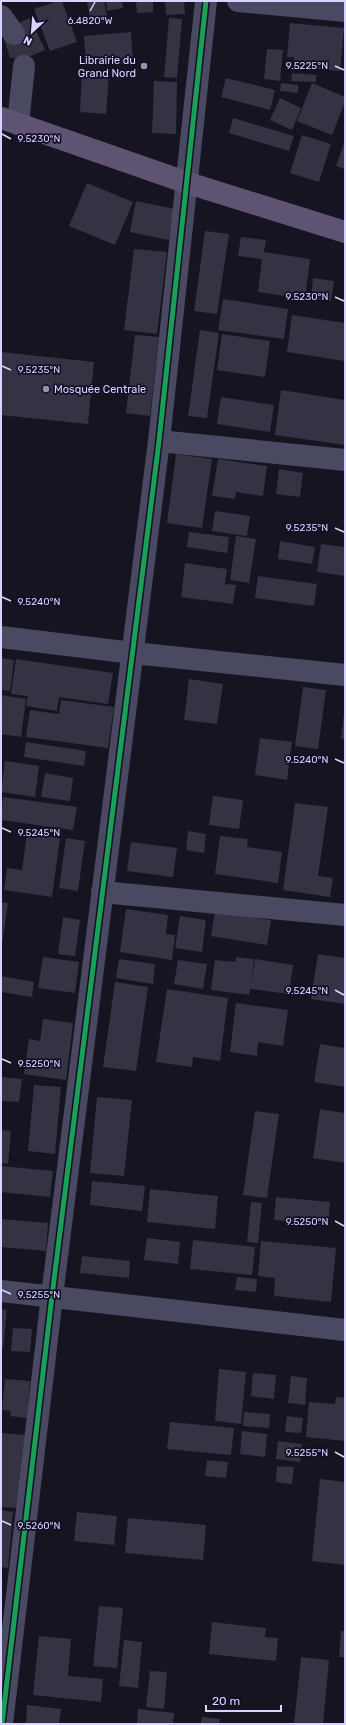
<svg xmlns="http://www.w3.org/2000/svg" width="346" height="1725" font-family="Rubik,sans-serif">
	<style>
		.building { fill: #343243 }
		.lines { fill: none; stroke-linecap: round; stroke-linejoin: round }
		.minor-tunnel { stroke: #333142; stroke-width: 22; stroke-dasharray: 22 11; stroke-linecap: butt }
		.minor { stroke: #4a4962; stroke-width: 22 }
		.major { stroke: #5e5373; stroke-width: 22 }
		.cycleway-casing { stroke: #130f26; stroke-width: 8 }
		.cycleway { stroke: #1a9f57; stroke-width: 5 }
		.ticks { fill: none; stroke: #d9d4ff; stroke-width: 1.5 }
		.poi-dot { fill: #9591b1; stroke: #130f26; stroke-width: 1.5 }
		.labels { text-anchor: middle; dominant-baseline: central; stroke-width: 3.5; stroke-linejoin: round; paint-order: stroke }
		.poi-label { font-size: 11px; fill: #d9d4ff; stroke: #130f26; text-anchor: end }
		.ticks-label { font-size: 10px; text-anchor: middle; fill: #d9d4ff; stroke: #130f26; stroke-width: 3.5; stroke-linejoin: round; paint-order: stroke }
	</style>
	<rect width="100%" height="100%" fill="#161421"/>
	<g class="building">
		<path d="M58 1H62L77 42 50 51 34 9Z"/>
		<path d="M104 1 108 22 91 24 87 2Z"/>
		<path d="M106 1H122L123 8 107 11Z"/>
		<path d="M136 1H153V12L137 13Z"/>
		<path d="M165 1H184L185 14 166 15Z"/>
		<path d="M30 18 45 50 16 62 2 31Z"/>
		<path d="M169 18 182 19 177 78 164 77Z"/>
		<path d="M290 23 344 28 340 71 293 67 294 57H287Z"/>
		<path d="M131 32 133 63 86 66 84 36Z"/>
		<path d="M267 49 283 50 280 81 264 79Z"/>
		<path d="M82 71 109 73 106 114 80 112Z"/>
		<path d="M292 73 316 75V82L291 81Z"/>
		<path d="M226 78 275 90 270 110 221 97Z"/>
		<path d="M154 81 177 82 176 134 152 133Z"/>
		<path d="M281 83 298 85V93L280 91Z"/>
		<path d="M312 83 345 97V102L332 135 297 121Z"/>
		<path d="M280 98 301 108 292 130 270 120Z"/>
		<path d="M233 118 294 136 289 151 229 133Z"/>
		<path d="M302 135 331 144 319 182 290 173Z"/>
		<path d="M345 140V169L336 166Z"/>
		<path d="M87 183 133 202 115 245 69 226Z"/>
		<path d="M136 201 175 209 169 240 130 232Z"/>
		<path d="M205 231 229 234 217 314 194 311Z"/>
		<path d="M241 237 266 240 264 252 310 259 305 299 258 292 262 259 238 256Z"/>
		<path d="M134 249 167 252 157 334 124 330Z"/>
		<path d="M313 278 334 281 331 301 311 298Z"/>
		<path d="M223 299 288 309 284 339 218 330Z"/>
		<path d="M292 315 345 323V361L287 352Z"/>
		<path d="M200 330 219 333 207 418 188 416Z"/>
		<path d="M222 334 270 341 265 377 217 370Z"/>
		<path d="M135 335 159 337 150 416 126 413Z"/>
		<path d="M1 352 94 362 88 424 1 415Z"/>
		<path d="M281 390 345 400V445L275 435Z"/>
		<path d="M221 397 274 405 270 432 217 424Z"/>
		<path d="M176 454 212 459 202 528 167 523Z"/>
		<path d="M218 459 267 466 263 496 236 492 235 499 212 496Z"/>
		<path d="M279 469 303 473 300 497 276 494Z"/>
		<path d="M215 511 250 516 247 536 212 531Z"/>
		<path d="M189 532 229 537 227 553 187 547Z"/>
		<path d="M236 536 256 539 249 583 230 580Z"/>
		<path d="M280 541 315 547 312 564 278 559Z"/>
		<path d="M321 544 345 547 344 576 317 572Z"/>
		<path d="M185 563 227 569 225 584 236 585 233 604 181 597Z"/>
		<path d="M258 576 317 584 314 606 255 598Z"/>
		<path d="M1 658 14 660 10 691 1 690Z"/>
		<path d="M16 659 113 673 108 704 59 697 57 711 26 706 28 696 11 694Z"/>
		<path d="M189 679 223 684 217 724 184 720Z"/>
		<path d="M303 687 326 690 318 749 295 746Z"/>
		<path d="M1 695 26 699 21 737 1 734Z"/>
		<path d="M61 700 114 707 108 748 26 737 30 710 59 714Z"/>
		<path d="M344 713H345V739H341Z"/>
		<path d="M260 738 292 742 287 780 255 775Z"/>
		<path d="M26 742 86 751 84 766 24 757Z"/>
		<path d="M5 761 39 766 35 797 1 792Z"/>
		<path d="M45 773 73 778 70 801 41 797Z"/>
		<path d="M213 796 243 800 239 829 209 825Z"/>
		<path d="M3 797 77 807 73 830 1 820Z"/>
		<path d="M295 803 328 807 318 876 333 878 330 897 283 890Z"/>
		<path d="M188 831 206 834 204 853 186 850Z"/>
		<path d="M27 833 60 838 52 897 4 890 7 868 22 870Z"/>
		<path d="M220 836 248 839 247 847 282 852 278 883 215 874Z"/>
		<path d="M66 838 85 841 78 891 59 888Z"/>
		<path d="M131 842 177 848 173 877 127 871Z"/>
		<path d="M1 902 8 903 2 944H1Z"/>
		<path d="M126 909 168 915 166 934 175 935 172 960 120 952Z"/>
		<path d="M215 912 271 920 267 945 211 936Z"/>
		<path d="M180 916 206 920 202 952 175 948Z"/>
		<path d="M63 917 80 920 75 956 58 954Z"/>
		<path d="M318 954 344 958 345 1004 311 999Z"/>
		<path d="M43 957 79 962 75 993 38 988Z"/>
		<path d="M236 957 254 959 251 984 255 959 293 965 289 994 250 989 249 995 211 990 215 960 235 962Z"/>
		<path d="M119 959 155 964 153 984 116 978Z"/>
		<path d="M178 960 207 964 203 989 174 984Z"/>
		<path d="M1 976 34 982 32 997 1 992Z"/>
		<path d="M115 982 148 987 136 1071 103 1067Z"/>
		<path d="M167 989 228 998 220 1061 193 1057 192 1067 156 1062Z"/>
		<path d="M236 1003 288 1010 283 1046 258 1042 257 1056 230 1052Z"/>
		<path d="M43 1019 73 1023 66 1080 24 1074 29 1039 40 1041Z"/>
		<path d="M320 1044 345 1048V1087L314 1082Z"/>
		<path d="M1 1077 22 1079 19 1102 1 1101Z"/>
		<path d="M34 1085 61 1087 55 1154 28 1151Z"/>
		<path d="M97 1097 132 1100 124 1176 90 1173Z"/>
		<path d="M320 1109 345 1113V1163L313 1158Z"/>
		<path d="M255 1111 279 1114 267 1198 243 1195Z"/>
		<path d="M1 1130 11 1131 8 1164 1 1163Z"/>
		<path d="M1 1166 53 1171 50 1197 1 1192Z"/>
		<path d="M92 1181 145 1186 142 1211 90 1205Z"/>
		<path d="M150 1189 218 1196 215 1229 147 1222Z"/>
		<path d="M276 1197 330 1202 328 1225 274 1220Z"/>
		<path d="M251 1202 262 1203 258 1243 247 1242Z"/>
		<path d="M1 1219 48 1223 46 1251 1 1247Z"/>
		<path d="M147 1238 180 1242 178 1264 144 1260Z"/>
		<path d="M193 1240 255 1247 252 1275 190 1269Z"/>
		<path d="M261 1241 336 1248 331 1302 274 1296 275 1278 258 1276Z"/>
		<path d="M82 1256 130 1261 129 1278 80 1273Z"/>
		<path d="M237 1277 257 1279 256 1292 235 1290Z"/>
		<path d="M1 1309 7 1310 3 1349H1Z"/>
		<path d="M13 1328 32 1329 30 1352 11 1351Z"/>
		<path d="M219 1369 246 1372 241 1424 215 1421Z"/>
		<path d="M253 1373 276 1375 274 1399 251 1396Z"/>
		<path d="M291 1376 307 1378 305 1405 288 1403Z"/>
		<path d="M5 1379 30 1381 27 1418 10 1416 11 1411 2 1410Z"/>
		<path d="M336 1397 345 1398V1441L306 1437 309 1402 335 1404Z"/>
		<path d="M244 1412 270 1414 269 1428 243 1426Z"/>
		<path d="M287 1416 303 1418 301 1433 285 1432Z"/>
		<path d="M170 1422 234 1428 231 1455 167 1449Z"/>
		<path d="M242 1431 267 1434 265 1457 240 1454Z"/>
		<path d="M1 1433 26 1435 18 1508 1 1507Z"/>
		<path d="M278 1441 302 1444 300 1462 276 1459Z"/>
		<path d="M207 1460 228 1462 226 1478 205 1476Z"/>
		<path d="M277 1466 294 1467 292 1484 276 1482Z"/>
		<path d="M320 1479 345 1482V1565L312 1561Z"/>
		<path d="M1 1510 13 1512 8 1568 1 1567Z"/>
		<path d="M77 1512 117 1516 114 1545 74 1541Z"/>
		<path d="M128 1518 206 1525 203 1560 125 1553Z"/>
		<path d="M99 1606 123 1608 117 1668 93 1666Z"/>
		<path d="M212 1622 266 1628 265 1637 278 1638 276 1661 209 1654Z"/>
		<path d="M341 1631H345V1657H339Z"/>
		<path d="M39 1636 71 1639 68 1676 103 1679 101 1702 33 1695Z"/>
		<path d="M124 1640 142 1642 138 1688 119 1686Z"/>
		<path d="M301 1657 329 1660 323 1724H294Z"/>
		<path d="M150 1671 167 1672 164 1709 146 1707Z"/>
		<path d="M27 1705 61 1709 59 1724H26Z"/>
		<path d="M138 1709 174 1713 173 1724H137Z"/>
		<path d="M202 1717 220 1719 219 1724H201Z"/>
	</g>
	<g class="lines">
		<path class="minor-tunnel" d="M14 34 24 66"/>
		<g class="minor">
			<path d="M238 1 345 11"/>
			<path d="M1 16 14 34"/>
			<path d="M18 124 24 66"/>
			<path d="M159 441 345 460"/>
			<path d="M1 637 133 653 345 675"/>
			<path d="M102 892 345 915"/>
			<path d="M1 1291 345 1330"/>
			<path d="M2 1724 52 1296 159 441 206 1"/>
		</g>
		<path class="major" d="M1 118 188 183 345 232"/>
		<defs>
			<path id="cycleway" d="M2 1724 52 1296 159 441 206 1"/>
		</defs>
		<use href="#cycleway" class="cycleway-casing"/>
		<use href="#cycleway" class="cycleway"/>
	</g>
	<path class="ticks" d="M90 11 95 2M335 66 344 70M2 134 11 139M335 297 344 301M2 366 11 370M335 528 344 532M2 597 11 601M335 759 344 763M2 828 11 832M335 990 344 995M2 1059 11 1063M335 1221 344 1226M2 1290 11 1294M335 1452 344 1457M2 1521 11 1525"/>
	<g class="poi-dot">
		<circle cx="144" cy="66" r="4"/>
		<circle cx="46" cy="389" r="4"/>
	</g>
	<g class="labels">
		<g class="poi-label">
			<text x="136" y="60">Librairie du<tspan x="136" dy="13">Grand Nord</tspan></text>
			<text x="54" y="389" text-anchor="start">Mosquée Centrale</text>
		</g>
	</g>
	<g class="ticks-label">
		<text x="90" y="24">6.4820°W</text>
		<text x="307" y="69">9.5225°N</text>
		<text x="39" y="142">9.5230°N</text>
		<text x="307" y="300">9.5230°N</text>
		<text x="39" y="373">9.5235°N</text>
		<text x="307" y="531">9.5235°N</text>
		<text x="39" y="605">9.5240°N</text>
		<text x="307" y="763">9.5240°N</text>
		<text x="39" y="836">9.5245°N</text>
		<text x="307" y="994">9.5245°N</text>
		<text x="39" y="1067">9.5250°N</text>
		<text x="307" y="1225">9.5250°N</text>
		<text x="39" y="1298">9.5255°N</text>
		<text x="307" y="1456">9.5255°N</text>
		<text x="39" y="1529">9.5260°N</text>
	</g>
	<rect width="346" height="1725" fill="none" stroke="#d9d4ff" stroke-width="4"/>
	<g transform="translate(32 32) rotate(206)" stroke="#130f26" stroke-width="3" paint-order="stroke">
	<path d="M0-3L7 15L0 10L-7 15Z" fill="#d9d4ff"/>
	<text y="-6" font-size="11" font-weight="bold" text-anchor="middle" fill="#d9d4ff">N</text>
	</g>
	<path d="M206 1705v6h75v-6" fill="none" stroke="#d9d4ff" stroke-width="2"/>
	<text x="212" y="1705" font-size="12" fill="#d9d4ff" stroke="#130f26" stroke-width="3" paint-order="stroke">20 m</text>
</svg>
